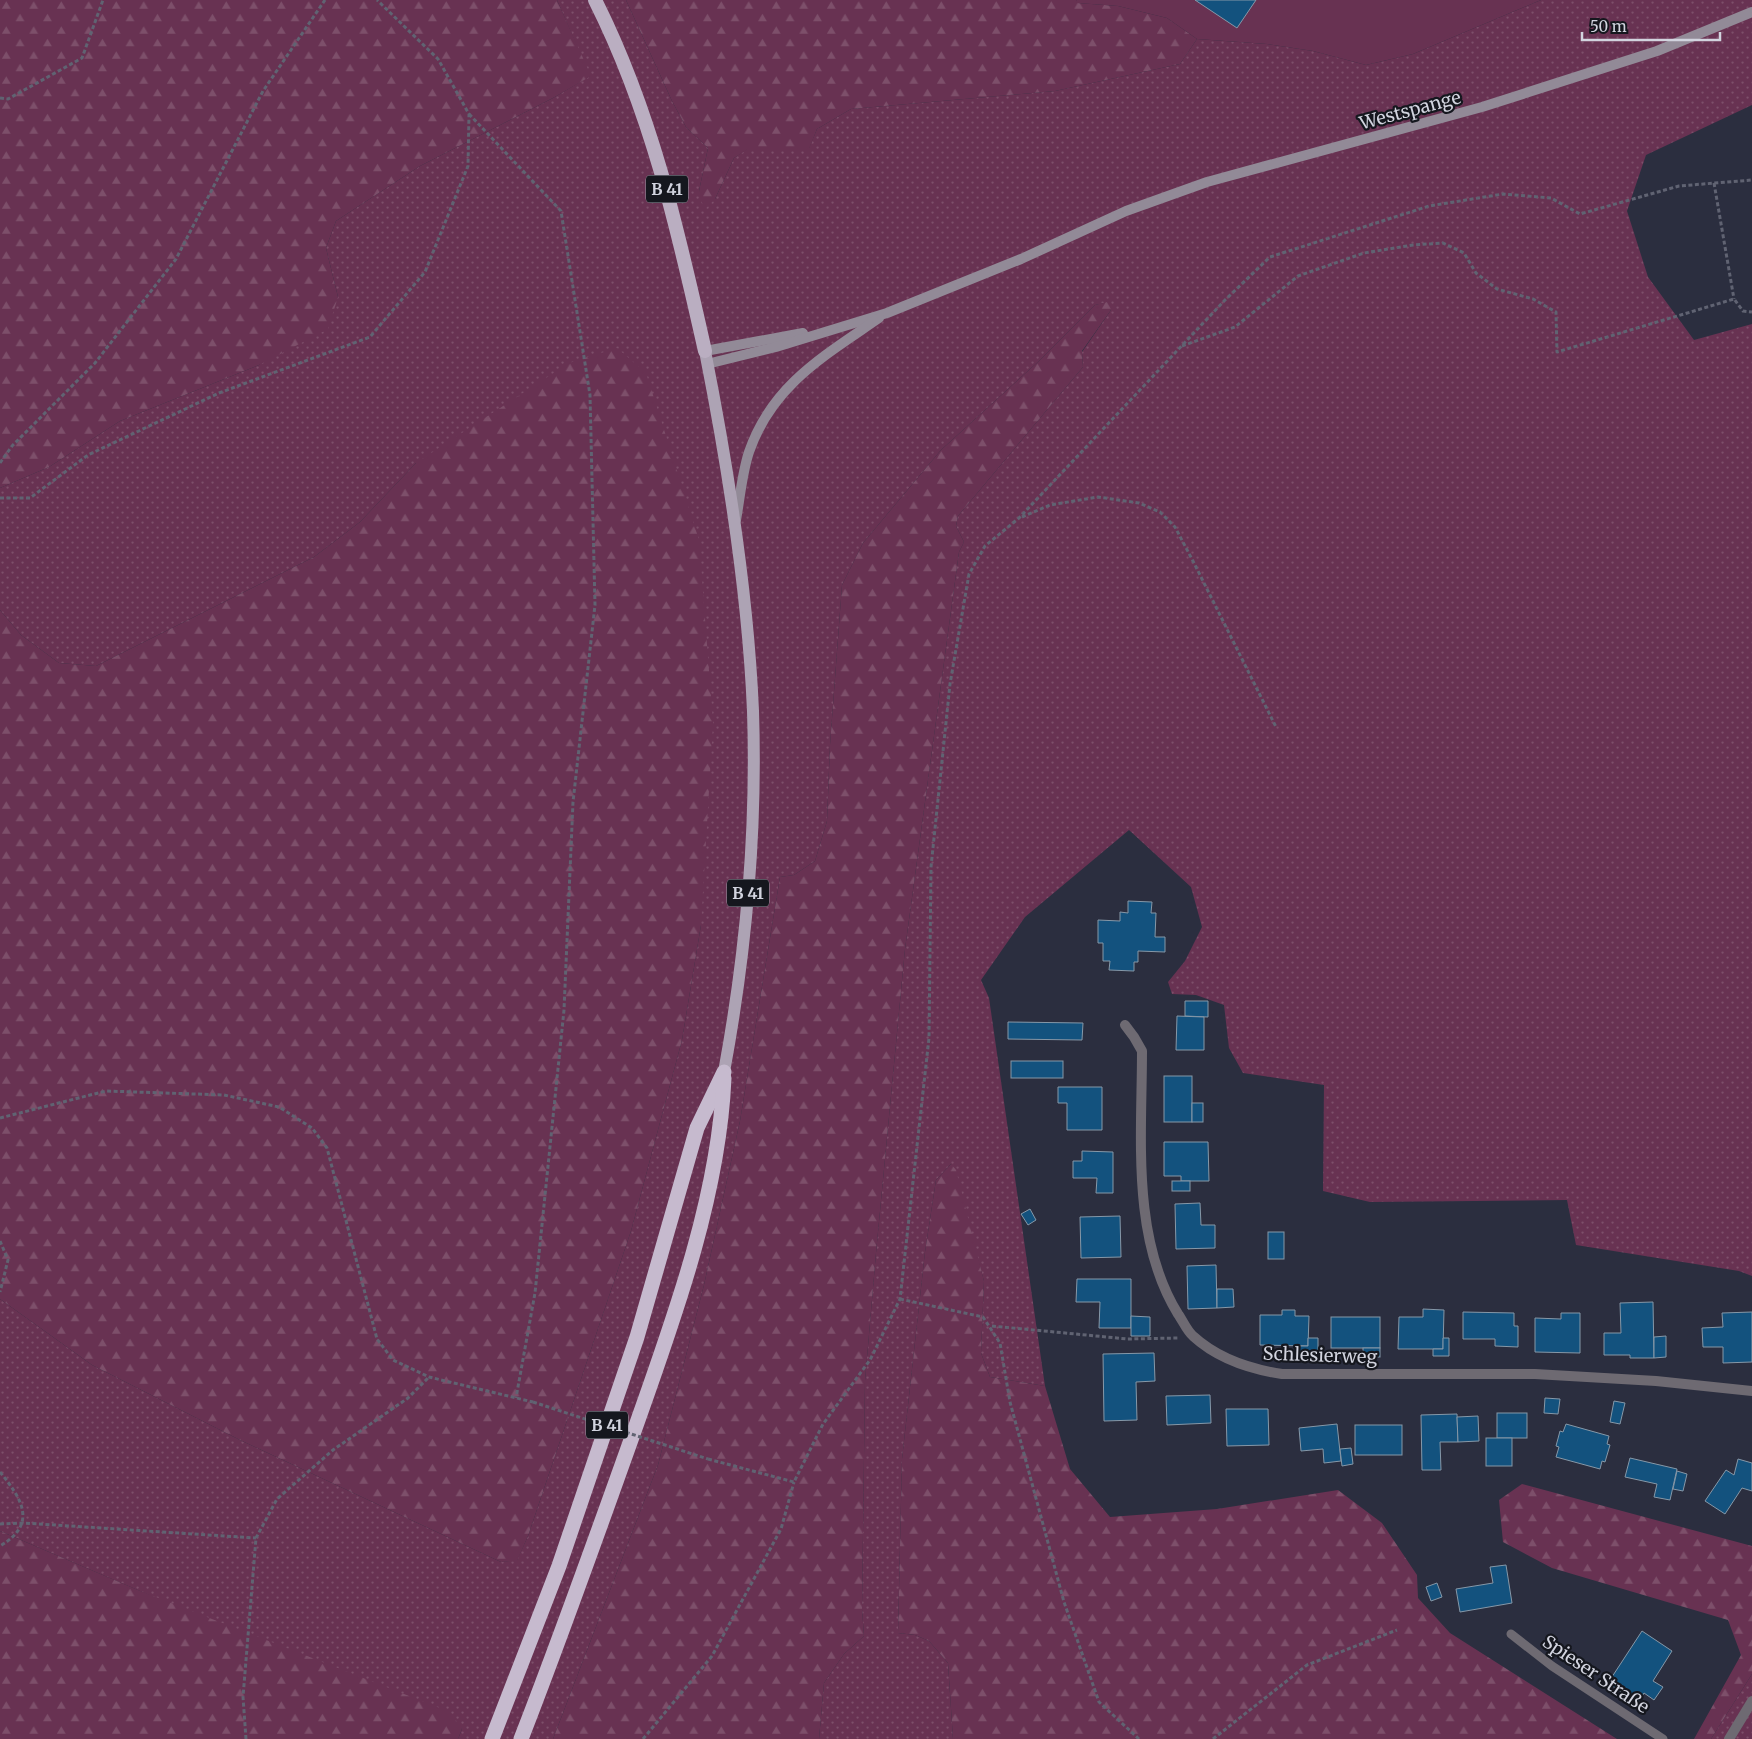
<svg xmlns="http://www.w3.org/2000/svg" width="1752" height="1739" font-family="Merriweather,serif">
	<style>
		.grass { fill: url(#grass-dots) }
		.forest { fill: url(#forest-firs) }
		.pitch { fill: #683252 }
		.building { fill: #13527e; stroke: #8698a8 }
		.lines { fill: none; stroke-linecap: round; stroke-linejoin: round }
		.path { stroke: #606372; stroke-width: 3; stroke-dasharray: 4 2.5; stroke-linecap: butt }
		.service { stroke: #6e6a72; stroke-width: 9 }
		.minor { stroke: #6e6a72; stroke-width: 10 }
		.tertiary { stroke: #6e6a72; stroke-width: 10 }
		.secondary { stroke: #928a97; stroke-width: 10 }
		.primary { stroke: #ada3b4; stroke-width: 12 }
		.trunk { stroke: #baaec1; stroke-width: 14 }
		.motorway { stroke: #c6bace; stroke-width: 15 }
		.path-bridge { stroke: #606372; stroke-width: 3; stroke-dasharray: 4 2.5; stroke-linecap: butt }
		.labels { text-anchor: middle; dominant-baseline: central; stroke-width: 4.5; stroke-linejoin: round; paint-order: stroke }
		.shield { fill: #15171e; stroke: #999ba5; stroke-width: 1 }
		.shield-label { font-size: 16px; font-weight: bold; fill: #d2d4df }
		.street-label { font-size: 18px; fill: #d2d4df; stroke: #15171e }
	</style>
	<defs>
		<pattern id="grass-dots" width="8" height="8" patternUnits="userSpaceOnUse" patternTransform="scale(1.25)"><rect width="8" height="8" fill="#683252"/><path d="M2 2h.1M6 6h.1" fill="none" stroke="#7d4f6a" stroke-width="1.8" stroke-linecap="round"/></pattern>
		<pattern id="forest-firs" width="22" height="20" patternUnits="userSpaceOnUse" patternTransform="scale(1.25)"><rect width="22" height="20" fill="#683252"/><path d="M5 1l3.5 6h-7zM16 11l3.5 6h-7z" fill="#7d4f6a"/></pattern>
	</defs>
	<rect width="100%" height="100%" fill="#2b2e3f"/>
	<g class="grass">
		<path d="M557 0H626L672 101 686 127 708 148 699 191 715 199 734 158 747 149 809 148 817 129 851 109 1055 91 1180 64 1197 39 1267 44 1313 51 1366 65 1413 54 1541 0H1752V105L1646 155 1627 211 1648 277 1694 340 1752 324V1276L1739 1271 1576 1245 1567 1200 1370 1202 1323 1191 1324 1085 1243 1073 1229 1048 1224 1005 1196 995 1172 994 1168 982 1185 961 1202 927 1191 887 1129 830 1025 917 981 980 989 998 1045 1386 990 1377 981 1353 984 1281 951 1164 936 1180 925 1252 902 1459 898 1633 915 1635 929 1641 948 1663 953 1739H819L824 1683 844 1654 864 1636 862 1609 865 1381 876 1253 905 949 959 552 964 542 956 526 958 516 1083 367 1082 352 1111 310V302L1095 305 1040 360 941 450 863 543 842 585 830 745 827 821 815 861 794 875 780 877 740 1121 704 1285 658 1465 553 1739H458L462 1729 0 1531V1299L92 1365 240 1440 501 1562 517 1560 528 1536 631 1231 682 1040 701 925 416 463 360 522 314 557 96 666 59 663 21 635 0 610V488L49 467 120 421 259 365 338 297 326 248 336 221 420 166 553 98 590 76Z"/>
		<path d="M1752 1674V1739H1711Z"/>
	</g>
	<g class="forest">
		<path d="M0 0H557L591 76 553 98 420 166 336 221 326 248 338 297 328 329 259 365 120 421 49 467 0 488Z"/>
		<path d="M626 0H1076L1078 3 1118 6 1167 18 1197 39 1180 64 1055 91 851 109 817 129 809 149H748L734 158 715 199 704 210 699 191 708 148 686 127 672 101Z"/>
		<path d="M1111 301V310L1082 351 1083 367 958 516 956 526 964 542 959 552 905 949 876 1253 865 1381 862 1609 864 1636 844 1654 824 1683 819 1739H553L658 1465 704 1285 740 1121 780 877 794 875 815 861 827 821 830 745 842 585 863 543 941 450 1040 360 1095 305Z"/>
		<path d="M617 348 646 373 699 540 713 723 701 925 682 1040 631 1231 528 1536 517 1561 501 1562 240 1440 92 1365 0 1299V610L21 635 59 663 96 666 314 557 360 522 416 463 569 363Z"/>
		<path d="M951 1164 956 1170 984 1281 981 1353 990 1377 1045 1386 1070 1469 1110 1517 1217 1509 1338 1490 1382 1523 1417 1575 1418 1598 1450 1633 1617 1739H953L948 1663 929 1641 915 1635 898 1633 902 1459 925 1252 936 1180Z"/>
		<path d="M1522 1484 1752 1546V1674L1711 1739H1694L1741 1655 1728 1620 1552 1568 1503 1542 1499 1500Z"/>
		<path d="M0 1531 138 1590 450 1712 462 1729 458 1739H0Z"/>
	</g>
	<path class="pitch" d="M1076 0H1541L1413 54 1366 65 1313 51 1267 44 1197 39 1167 18 1118 6 1077 3Z"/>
	<g class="building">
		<path d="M1195 0H1256L1237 28Z"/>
		<path d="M1128 901 1152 902 1151 913H1156L1155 937H1165V952L1138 951V962H1134V971L1109 970 1110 961H1103V943H1098V920L1120 921V912L1128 913Z"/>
		<path d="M1185 1001H1208V1017L1185 1016Z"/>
		<path d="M1177 1016 1204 1017V1050H1176Z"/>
		<path d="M1008 1022 1083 1023 1082 1040 1008 1039Z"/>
		<rect x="1011" y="1061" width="52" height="17"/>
		<rect x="1164" y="1076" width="28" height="46"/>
		<path d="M1058 1087H1102V1130H1067V1103H1058Z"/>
		<rect x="1192" y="1103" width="11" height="19"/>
		<path d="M1164 1142H1208L1209 1181H1181V1176H1164Z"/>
		<path d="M1082 1151 1113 1152V1193H1096L1097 1178H1073V1161H1082Z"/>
		<rect x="1172" y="1181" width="18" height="10"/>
		<path d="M1200 1203 1201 1225H1215V1248L1176 1249 1175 1204Z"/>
		<path d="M1030 1209 1036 1220 1028 1225 1021 1214Z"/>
		<path d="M1120 1216 1121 1257 1081 1258 1080 1217Z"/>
		<rect x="1268" y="1232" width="16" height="27"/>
		<path d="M1216 1265 1217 1308 1188 1309 1187 1266Z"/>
		<path d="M1077 1279H1131V1328H1099L1100 1302H1076Z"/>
		<path d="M1217 1289H1233L1234 1307 1217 1308Z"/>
		<path d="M1653 1302 1654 1358H1630V1355H1604V1333H1621L1620 1303Z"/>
		<path d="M1423 1309 1444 1310 1443 1349H1398L1399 1317H1423Z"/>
		<path d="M1282 1310H1295V1316H1309L1308 1346 1260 1345V1315H1282Z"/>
		<path d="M1463 1312 1514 1313V1326H1518V1347L1495 1346V1339H1463Z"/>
		<path d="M1752 1312V1362L1723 1363V1347H1703L1702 1328 1723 1327 1722 1313Z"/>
		<path d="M1561 1313H1580V1353L1535 1352V1318L1561 1319Z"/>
		<path d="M1131 1316 1150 1317V1336H1131Z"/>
		<rect x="1331" y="1317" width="49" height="31"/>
		<path d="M1666 1336V1357L1654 1358V1337Z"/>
		<path d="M1308 1338H1318V1358L1299 1357V1346H1308Z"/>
		<path d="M1443 1338H1449V1356H1433V1349H1443Z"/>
		<rect x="1363" y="1348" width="17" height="9"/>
		<path d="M1154 1353 1155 1381 1136 1382 1137 1420 1104 1421 1103 1354Z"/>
		<path d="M1210 1395 1211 1423 1167 1425 1166 1396Z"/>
		<path d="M1545 1398 1560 1399 1558 1414 1544 1413Z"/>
		<path d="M1614 1401 1625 1403 1620 1424 1610 1422Z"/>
		<path d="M1226 1409H1268L1269 1445 1227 1446Z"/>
		<rect x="1497" y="1413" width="30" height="25"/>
		<path d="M1457 1414 1458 1442H1440L1441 1470H1422L1421 1415Z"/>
		<path d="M1478 1416 1479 1441 1458 1442 1457 1417Z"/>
		<path d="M1337 1424 1341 1461 1324 1463 1323 1449 1301 1451 1299 1428Z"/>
		<path d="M1566 1424 1609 1436 1607 1444 1610 1445 1605 1462 1602 1461 1600 1469 1556 1457 1559 1447 1556 1446 1560 1431 1563 1432Z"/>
		<rect x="1355" y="1425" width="47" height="30"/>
		<rect x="1486" y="1438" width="26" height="28"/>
		<path d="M1351 1448 1353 1464 1342 1466 1340 1449Z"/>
		<path d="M1630 1458 1677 1469 1670 1500 1654 1497 1657 1484 1625 1477Z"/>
		<path d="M1738 1459 1752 1463V1491L1742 1488 1725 1514 1705 1501 1726 1470 1734 1475Z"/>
		<path d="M1677 1471 1687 1474 1683 1491 1673 1489Z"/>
		<path d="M1506 1565 1512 1603 1460 1612 1456 1589 1493 1583 1490 1567Z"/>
		<path d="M1437 1583 1442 1597 1431 1601 1426 1587Z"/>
		<path d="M1642 1631 1672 1651 1653 1681 1663 1687 1654 1700 1644 1693 1638 1703 1608 1683Z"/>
	</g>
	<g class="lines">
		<g class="path">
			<path d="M0 98 8 99 82 58 103 0"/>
			<path d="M469 114 561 211 590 395 595 605 573 802 564 1010 535 1293 516 1398"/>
			<path d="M1714 183 1734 299"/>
			<path d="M1182 346 1235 327 1298 276 1364 253 1413 245 1443 243 1464 253 1476 273 1497 289 1533 299 1556 312 1557 352 1734 299 1743 311 1752 312"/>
			<path d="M0 463 12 446 95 363 176 259 263 91 325 0"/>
			<path d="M0 498H30L88 455 219 393 370 337 425 272 468 166 469 114 438 59 377 0"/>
			<path d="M1022 517 1050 505 1098 497 1139 503 1160 512 1175 527 1194 563 1276 727"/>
			<path d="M0 1118 106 1091 224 1095 279 1107 312 1128 327 1148 377 1339 393 1360 429 1377 533 1402"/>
			<path d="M0 1241 8 1260 0 1292"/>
			<path d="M900 1299 983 1317 1000 1343 1010 1402 1064 1602 1099 1702 1139 1739"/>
			<path d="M992 1326 1127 1339 1178 1338"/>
			<path d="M708 1459 794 1482 823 1424 870 1360 900 1299 929 1038 931 867 950 684 969 574 985 546 1019 518 1225 300 1270 257 1429 206 1503 194 1551 198 1580 214 1679 186 1752 180"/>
			<path d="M0 1472C22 1499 38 1524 0 1546"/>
			<path d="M0 1524 23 1523 256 1538"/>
			<path d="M246 1739 243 1697 256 1538 277 1499 333 1450 408 1398 429 1377"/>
			<path d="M643 1739 712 1656 781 1529 794 1482"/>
			<path d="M1213 1739 1307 1665 1397 1630"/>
		</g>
		<path class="service" d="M1511 1634 1552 1666 1663 1739"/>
		<path class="minor" d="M1125 1025 1134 1037 1142 1051C1142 1137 1131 1238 1178 1314 1183 1321 1187 1331 1193 1336 1218 1359 1249 1369 1282 1374H1535L1656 1381 1752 1391"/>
		<path class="tertiary" d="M1729 1739 1752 1701"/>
		<g class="secondary">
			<path d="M705 351 803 333"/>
			<path d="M707 364 776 347 887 313 1021 259 1126 211 1207 182 1482 107 1657 51 1752 12"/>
			<path d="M736 520C740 498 742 473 749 452 772 385 824 356 879 318"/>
		</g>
		<path class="primary" d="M705 351C728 467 748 593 753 711 757 832 746 953 724 1072"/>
		<path class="trunk" d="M595 0C651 111 678 230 705 351"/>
		<g class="motorway">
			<path d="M492 1739 559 1566 637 1337 697 1128 724 1072"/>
			<path d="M521 1739C560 1639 596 1538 632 1437 672 1324 719 1198 724 1078"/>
		</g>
		<path class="path-bridge" d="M533 1402 708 1459"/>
	</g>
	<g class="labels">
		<g class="shield">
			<rect x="646" y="175.5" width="42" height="27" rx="4"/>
			<rect x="727" y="879.5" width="42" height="27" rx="4"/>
			<rect x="586" y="1411.5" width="42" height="27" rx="4"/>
		</g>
		<g class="shield-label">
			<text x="667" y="189">B 41</text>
			<text x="748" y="893">B 41</text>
			<text x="607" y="1425">B 41</text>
		</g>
		<g class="street-label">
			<text transform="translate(1410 110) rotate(-15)">Westspange</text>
			<text transform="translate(1320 1355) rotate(2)">Schlesierweg</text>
			<text transform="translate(1596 1674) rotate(34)">Spieser Straße</text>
		</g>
	</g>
	<path d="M1582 32v8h138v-8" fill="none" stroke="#d2d4df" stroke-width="2.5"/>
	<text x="1590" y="32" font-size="15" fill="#d2d4df" stroke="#15171e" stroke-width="4" paint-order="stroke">50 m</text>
</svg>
